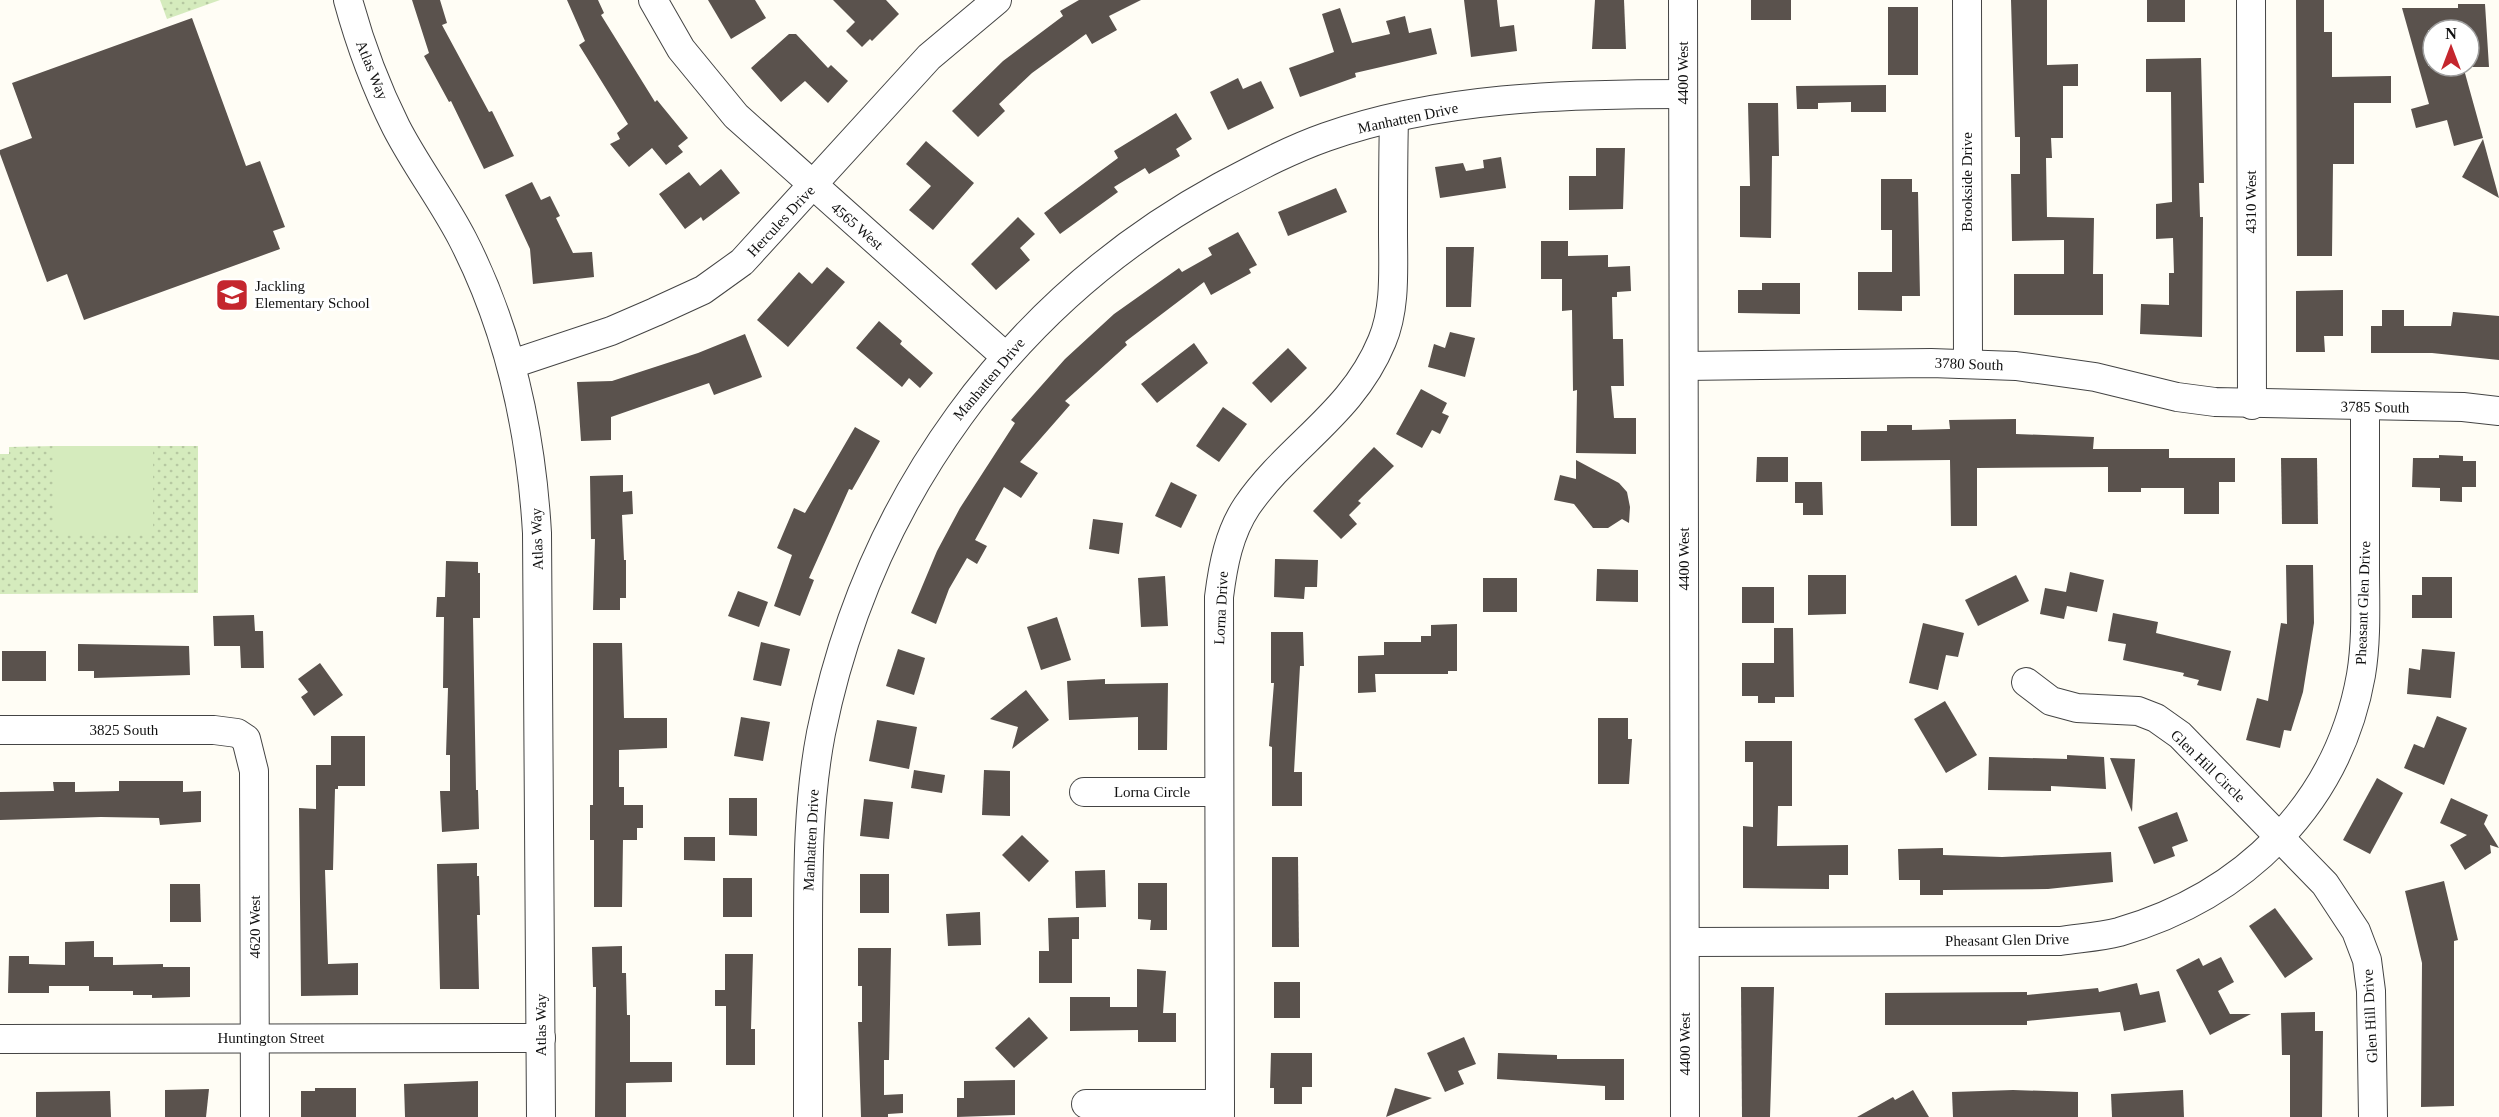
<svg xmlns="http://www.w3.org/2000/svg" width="2499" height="1117" font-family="'Times New Roman',serif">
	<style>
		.grass { fill: url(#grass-dots) }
		.park { fill: #d5ebbd }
		.building { fill: #5a524d }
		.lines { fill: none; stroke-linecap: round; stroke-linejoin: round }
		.minor-casing { stroke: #444; stroke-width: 30 }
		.minor { stroke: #fff; stroke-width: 28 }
		.labels { text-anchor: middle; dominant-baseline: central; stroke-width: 6; stroke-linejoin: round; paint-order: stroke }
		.street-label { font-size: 15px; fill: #111; stroke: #fff }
		.poi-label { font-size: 15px; fill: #111; stroke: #fff; text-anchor: start }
	</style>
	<defs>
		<pattern id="grass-dots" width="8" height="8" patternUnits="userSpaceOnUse" patternTransform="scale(1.5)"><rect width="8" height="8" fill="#d5ebbd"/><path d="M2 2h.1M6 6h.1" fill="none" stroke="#b6c8a1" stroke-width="1.8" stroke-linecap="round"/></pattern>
	</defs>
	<rect width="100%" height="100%" fill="#fffdf5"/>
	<g class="grass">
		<path d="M160 0H220L167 19Z"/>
		<path d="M55 446 56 535H153V446H198V593L0 594V454H9V447Z"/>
	</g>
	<rect class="park" x="55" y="446" width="98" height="89"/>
	<g class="building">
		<path d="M412 0H440L447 23 442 25 489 112 492 111 514 156 484 169 451 101 449 102 424 56 429 53Z"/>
		<path d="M567 0H598L604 13 601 15 655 102 657 100 688 138 678 146 683 152 666 165 652 148 629 167 610 144 620 139 617 133 628 124 579 45 585 41Z"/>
		<path d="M708 0H755L766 18 731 39Z"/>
		<path d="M833 0H886L899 14 872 41 870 39 862 47 846 31 855 22Z"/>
		<path d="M1079 0H1141L1109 16 1117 30 1092 44 1086 34 1032 73 999 104 1005 111 978 137 952 111 1003 61 1063 16 1060 11Z"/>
		<path d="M1464 0H1497L1500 27 1514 25 1517 51 1471 57Z"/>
		<path d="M1595 0H1624L1626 49H1592Z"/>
		<rect x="1751" y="0" width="40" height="20"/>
		<path d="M2011 0H2047V65L2078 64V86H2063V138H2051L2052 158H2046L2047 217 2094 218 2093 274H2103V315H2014V274H2064V240L2012 241 2011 174H2020V137H2015Z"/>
		<rect x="2147" y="0" width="38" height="22"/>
		<path d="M2296 0H2324V32H2332V77L2391 76V103H2354V164H2333L2332 256H2297Z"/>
		<path d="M2458 4H2485L2489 67H2469V30H2428V66H2463L2483 138 2454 146 2447 120 2416 128 2411 109 2429 104 2402 8H2458Z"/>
		<rect x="1888" y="7" width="30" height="68"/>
		<path d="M1340 8 1352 43 1390 34 1386 21 1405 16 1409 33 1431 28 1437 54 1355 73 1356 77 1300 97 1289 68 1334 52 1322 14Z"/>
		<path d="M192 18 246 166 260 161 285 227 273 231 280 249 84 320 67 274 47 282 0 154V150L32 138 12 83Z"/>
		<path d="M789 34H796L828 68 831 65 848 81 828 103 805 81 781 102 751 68Z"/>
		<path d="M2201 58 2204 183H2199L2200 217H2203L2202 337 2140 334 2141 304 2169 305V273H2174L2173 238 2156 239V204L2172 202 2171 92H2146V59Z"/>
		<path d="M1238 78 1243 89 1261 81 1274 108 1228 130 1210 92Z"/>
		<path d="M1886 85V112H1851V102L1818 103V109H1797L1796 86Z"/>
		<path d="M1748 103H1778L1779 156H1772L1771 238 1740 237V186H1750Z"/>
		<path d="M1176 113 1192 139 1176 149 1180 156 1149 174 1145 168 1114 187 1118 192 1060 234 1044 213 1118 158 1114 151Z"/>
		<path d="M2483 139 2499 198 2462 177Z"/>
		<path d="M926 141 974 183 933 230 909 210 931 186 906 164Z"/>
		<path d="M1596 148H1625L1623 209 1569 210V176H1596Z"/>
		<path d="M1501 157 1506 188 1440 198 1435 167 1463 163 1466 171 1484 168 1483 160Z"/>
		<path d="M721 169 740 193 703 221 701 217 685 229 659 194 689 172 700 186Z"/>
		<path d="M1881 179H1912V192H1918L1920 296H1902V311L1858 310V272H1892V230H1881Z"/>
		<path d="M532 182 541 200 550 196 560 216 556 218 573 253 592 252 594 277 533 284 530 249 505 195Z"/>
		<path d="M1336 188 1347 212 1288 236 1278 212Z"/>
		<path d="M1018 217 1035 234 1020 248 1030 260 996 290 971 264Z"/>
		<path d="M1238 232 1257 265 1249 269 1251 273 1211 295 1204 282 1125 342 1127 345 1065 401 1070 405 1020 462 1038 473 1021 498 1004 487 975 540 987 546 977 564 967 558 949 589 936 624 911 613 937 551 960 508 1015 423 1011 420 1065 359 1114 314 1179 268 1182 272 1212 255 1208 248Z"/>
		<path d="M1541 241H1568V256L1608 255V267L1630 266 1631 291 1617 292V297H1612L1613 339H1623L1624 386H1611L1614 418H1636V454L1576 453 1577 390 1573 391 1572 310 1562 311V279H1541Z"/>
		<path d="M1446 247H1474L1471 307H1446Z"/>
		<path d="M827 267 845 282 788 347 757 320 799 272 812 284Z"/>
		<path d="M1762 283H1800V314L1738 313V290H1762Z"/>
		<path d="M2343 290V336H2324L2325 352H2296V291Z"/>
		<path d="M2382 310H2404V326H2451L2453 312 2499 316V360L2432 353H2371V326H2382Z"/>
		<path d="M879 321 902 341 900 344 933 373 920 388 909 378 902 387 856 348Z"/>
		<path d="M1450 332 1475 338 1465 377 1428 367 1434 344 1445 348Z"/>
		<path d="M745 334 762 377 714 395 709 383 611 417V440L581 441 577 382 612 381 698 353Z"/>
		<path d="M1194 343 1208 363 1157 403 1141 384Z"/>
		<path d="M1288 348 1307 368 1271 403 1252 383Z"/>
		<path d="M1421 389 1447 403 1442 413 1449 416 1440 434 1432 430 1422 448 1396 434Z"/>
		<path d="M1223 407 1247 424 1219 462 1196 446Z"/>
		<path d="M2016 419V434L2094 437 2093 449H2169V458H2235V482H2219V514H2184V488H2141V492H2108V467L1977 468V526H1951L1950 460 1861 461V431H1887V425H1912V430L1950 429 1949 420Z"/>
		<path d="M855 427 880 441 852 490 849 489 809 578 814 580 800 616 774 606 792 555 777 548 794 508 805 513Z"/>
		<path d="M1374 447 1394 466 1358 501 1361 503 1349 515 1357 524 1341 539 1313 511Z"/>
		<path d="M2439 455 2463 456V461H2476V487H2462V502L2440 501V488L2412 487 2413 458H2439Z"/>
		<path d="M1757 457H1788V482H1756Z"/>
		<path d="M2281 458H2317L2318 524H2282Z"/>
		<path d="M1576 460 1619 483 1627 492 1630 507 1629 523 1622 519 1608 528H1593L1574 504 1554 500 1560 475 1576 479Z"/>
		<path d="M623 475V492L632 491 633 514 622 515 624 560H626V598H620V610H593L595 539H591L590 476Z"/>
		<path d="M1171 482 1197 495 1181 528 1155 516Z"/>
		<path d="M1795 482H1822L1823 515H1803V503H1795Z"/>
		<path d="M1093 519 1123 523 1119 554 1089 549Z"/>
		<path d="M1275 559 1318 560 1317 587H1305L1304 599 1274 597Z"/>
		<path d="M446 561 478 562V573H480V618H473L476 790H478L479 829 442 832 440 791H450V755H446L448 688H443L444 617H436L437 597H445Z"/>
		<path d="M2286 565H2313L2314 623 2303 692 2291 731 2284 730 2280 748 2246 740 2257 698 2268 701 2281 623 2287 624Z"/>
		<path d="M1597 569 1638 570V602L1596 601Z"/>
		<path d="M2070 572 2104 580 2097 612 2067 606 2064 619 2040 614 2045 588 2066 592Z"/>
		<path d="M1808 575H1846V614L1808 615Z"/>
		<path d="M2016 575 2029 601 1978 626 1965 600Z"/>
		<path d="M1165 576 1168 626 1141 627 1138 578Z"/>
		<path d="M2422 577H2452V618H2412V595H2422Z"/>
		<rect x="1483" y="578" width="34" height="34"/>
		<rect x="1742" y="587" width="32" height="36"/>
		<path d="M738 591 768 602 759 627 728 616Z"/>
		<path d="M2113 613 2158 622 2156 633 2231 651 2221 691 2197 685 2199 680 2183 676 2184 673 2123 660 2126 644 2108 641Z"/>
		<path d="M254 615 255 631H263L264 668H241L240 646H214L213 616Z"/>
		<path d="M1057 617 1071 660 1041 670 1027 627Z"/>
		<path d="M1923 623 1964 633 1958 657 1946 655 1938 690 1909 683Z"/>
		<path d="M1457 624V671H1448V674H1375L1376 692 1358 693V656L1384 655V642H1421V636H1431V625Z"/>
		<path d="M1774 628H1793L1794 697H1775V703H1758V696H1742V663H1774Z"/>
		<path d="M1271 632H1303L1304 666H1300L1294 772H1302V806H1272V747L1269 746 1274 683H1271Z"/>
		<path d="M761 642 790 649 781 686 753 680Z"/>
		<path d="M593 643H622L624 718H667V748L619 750V787H624V805H643V828H637V840H623L622 907H594V840H590V805H593Z"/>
		<path d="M78 644 189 646 190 675 94 678V671H78Z"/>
		<path d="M898 649 925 658 914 695 886 686Z"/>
		<path d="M2422 649 2455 652 2451 698 2407 694 2409 668 2420 670Z"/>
		<rect x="2" y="651" width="44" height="30"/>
		<path d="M320 663 343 695 314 716 301 697 308 692 298 679Z"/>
		<path d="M1105 679V684L1168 683 1167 750H1138V717L1069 720 1067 681Z"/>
		<path d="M1026 690 1049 720 1012 749 1018 727 990 719Z"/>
		<path d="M1945 701 1977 755 1946 773 1914 719Z"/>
		<path d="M2437 716 2467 728 2444 785 2404 768 2414 744 2424 748Z"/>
		<path d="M741 717 770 722 763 761 734 756Z"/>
		<path d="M1598 718H1628V739H1632L1629 784H1598Z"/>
		<path d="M877 720 917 727 909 769 869 761Z"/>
		<path d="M331 736H365V786H338V789H335L333 870H325L328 964 358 963V995L301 996 299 808 316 809V765H331Z"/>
		<path d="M1745 741H1792V806H1778L1777 846 1848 845V875H1829V889L1743 888V826L1753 827V762H1745Z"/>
		<path d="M2067 755 2104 757 2106 789 2051 786V791L1988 790 1989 757 2067 759Z"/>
		<path d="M2110 758 2135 759 2132 812Z"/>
		<path d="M914 770 945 775 942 793 911 788Z"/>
		<path d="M984 770 1010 771V816L982 815Z"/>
		<path d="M2377 778 2403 793 2370 854 2343 840Z"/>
		<path d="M119 781H183V792L201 791V822L160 825 159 818 101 817 0 820V792L54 791 53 782H75V792L119 791Z"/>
		<path d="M729 798H757V836L729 835Z"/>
		<path d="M2451 798 2488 815 2484 824 2499 848 2490 845 2491 853 2465 870 2450 845 2467 835 2440 823Z"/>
		<path d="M864 799 893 802 889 839 860 836Z"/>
		<path d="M2177 812 2188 841 2172 847 2175 856 2154 864 2138 827Z"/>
		<path d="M1022 835 1049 861 1029 882 1002 855Z"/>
		<path d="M684 837H715V861L684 860Z"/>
		<path d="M1943 848V855L2002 857 2111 852 2113 882 2048 889 1943 890V895H1920V880H1899L1898 849Z"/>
		<path d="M1272 857H1298L1299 947H1272Z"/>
		<path d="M477 863V876H479L480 915H477L479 989H440L437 864Z"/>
		<path d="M1105 870 1106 907 1076 908 1075 871Z"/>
		<rect x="860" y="874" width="29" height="39"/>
		<rect x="723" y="878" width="29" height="39"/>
		<path d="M2444 881 2458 940 2454 941V1106L2421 1107 2422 963 2405 891Z"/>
		<path d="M1138 883H1167V930H1150L1151 920 1138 919Z"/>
		<path d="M170 884H200L201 922H170Z"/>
		<path d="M2275 908 2313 959 2285 978 2249 926Z"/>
		<path d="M980 912 981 945 948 946 946 914Z"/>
		<path d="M1079 917V939H1072V983H1039V951H1049L1048 918Z"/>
		<path d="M94 941V957H113V965L163 964V967H190V997L152 998V995H133V991H89V986H49V993H8L9 956H29V964L65 965V942Z"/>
		<path d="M622 946V973H626L627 1015H630V1062H672V1082L626 1083V1117H595L596 987H593L592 947Z"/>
		<path d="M858 948H891L889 1060H884V1095L903 1094V1113L888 1114V1117H861L858 1022H862V986H858Z"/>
		<path d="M725 954H753L751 1029H755V1065H726V1006H715V990H725Z"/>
		<path d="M2221 957 2234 982 2218 991 2230 1014H2251L2210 1035 2176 970 2199 958 2203 966Z"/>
		<path d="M1137 969 1166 971 1163 1013H1176V1042H1138V1030L1070 1031V997H1110V1007H1137Z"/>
		<rect x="1274" y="982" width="26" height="36"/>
		<path d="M2137 983 2140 995 2159 991 2166 1022 2124 1031 2120 1012 2027 1021V1025H1885V993L2027 992V995L2098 988 2099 992Z"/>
		<path d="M1741 987H1774L1770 1117H1742Z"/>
		<path d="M2315 1012V1031H2323L2322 1117H2290V1055H2282L2281 1013Z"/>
		<path d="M1029 1017 1048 1038 1014 1068 995 1048Z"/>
		<path d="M1464 1037 1476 1064 1458 1071 1464 1084 1445 1092 1427 1053Z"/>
		<path d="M1271 1053H1312V1087H1302V1104H1274V1088H1270Z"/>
		<path d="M1498 1053 1557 1055V1059H1624V1100H1605V1086L1497 1079Z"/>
		<path d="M1015 1080V1115L957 1117V1098H964V1081Z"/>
		<path d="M478 1081V1117H405L404 1084Z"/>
		<path d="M315 1088H356V1117H301V1091H315Z"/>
		<path d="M1395 1088 1432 1098 1386 1117Z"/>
		<path d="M209 1089 206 1117H165V1090Z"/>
		<path d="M1913 1090 1929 1117H1857L1893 1097 1895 1100Z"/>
		<path d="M2013 1090 2078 1092V1117H1953L1952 1092Z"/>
		<path d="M2183 1090 2184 1117H2112L2111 1094Z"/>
		<path d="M110 1091 111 1117H36V1092Z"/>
	</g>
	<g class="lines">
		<defs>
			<g id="minor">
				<path d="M348 0C360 44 376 87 396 127 416 166 443 201 463 240 510 332 531 430 537 533L541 1117"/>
				<path d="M653 0 681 49 736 116 1006 357"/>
				<path d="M1683 0 1685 1117"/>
				<path d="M1967 0 1968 363"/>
				<path d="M2251 0 2252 405"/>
				<path d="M512 364 611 331 655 312 703 290 742 262 929 57 997 0"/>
				<path d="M1684 366 1931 363 2016 366 2095 377 2177 397 2215 402 2463 407 2499 411"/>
				<path d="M2026 682 2051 701 2077 708 2138 711 2156 718 2180 735 2325 884 2356 931 2367 960 2371 991 2373 1117"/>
				<path d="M0 730H214L237 733 246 739 254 771 255 1117"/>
				<path d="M1084 792H1219"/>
				<path d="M1685 942 2060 941C2079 938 2100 937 2119 932 2243 896 2338 805 2361 675 2367 639 2365 602 2365 566 2365 513 2365 460 2365 407"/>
				<path d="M0 1039 541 1038"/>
				<path d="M1086 1104H1220"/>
				<path d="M808 1117C808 1057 808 997 808 936 808 868 808 801 821 733 868 500 1010 302 1220 187 1254 169 1289 150 1326 137 1439 97 1564 94 1683 94"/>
				<path d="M1220 1117 1219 597C1223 565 1229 533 1247 506 1289 445 1352 414 1382 341 1396 308 1393 269 1393 233 1393 195 1393 157 1394 119"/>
			</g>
		</defs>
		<use href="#minor" class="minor-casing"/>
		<use href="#minor" class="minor"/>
	</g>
	<defs>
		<symbol id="school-square" viewBox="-11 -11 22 22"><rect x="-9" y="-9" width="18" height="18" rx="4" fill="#c4262e" stroke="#fff"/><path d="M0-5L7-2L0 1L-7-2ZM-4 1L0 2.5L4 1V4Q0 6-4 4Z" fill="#fff"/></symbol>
	</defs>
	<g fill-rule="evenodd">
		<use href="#school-square" x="213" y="276" width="38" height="38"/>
	</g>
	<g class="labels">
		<g class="street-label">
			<text transform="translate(372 70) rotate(68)">Atlas Way</text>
			<text transform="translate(1683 73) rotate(-90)">4400 West</text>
			<text transform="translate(1408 118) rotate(-12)">Manhatten Drive</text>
			<text transform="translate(1967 182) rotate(-90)">Brookside Drive</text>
			<text transform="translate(2251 202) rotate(-90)">4310 West</text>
			<text transform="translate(781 221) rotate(-47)">Hercules Drive</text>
			<text transform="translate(857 226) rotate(41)">4565 West</text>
			<text transform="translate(1969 364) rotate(2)">3780 South</text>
			<text transform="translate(989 379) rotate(-50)">Manhatten Drive</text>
			<text transform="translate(2375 407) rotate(1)">3785 South</text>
			<text transform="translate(537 539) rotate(-92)">Atlas Way</text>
			<text transform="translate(1684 559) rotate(-90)">4400 West</text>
			<text transform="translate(2363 603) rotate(-88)">Pheasant Glen Drive</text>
			<text transform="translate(1221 608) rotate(-87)">Lorna Drive</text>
			<text x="124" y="730">3825 South</text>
			<text transform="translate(2208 766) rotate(44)">Glen Hill Circle</text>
			<text x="1152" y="792">Lorna Circle</text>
			<text transform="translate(811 840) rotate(-87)">Manhatten Drive</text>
			<text transform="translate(255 927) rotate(-90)">4620 West</text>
			<text transform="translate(2007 940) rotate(-1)">Pheasant Glen Drive</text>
			<text transform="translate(2370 1016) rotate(-93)">Glen Hill Drive</text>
			<text transform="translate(541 1025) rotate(-90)">Atlas Way</text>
			<text x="271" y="1038">Huntington Street</text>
			<text transform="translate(1685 1044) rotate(-90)">4400 West</text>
		</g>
		<g class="poi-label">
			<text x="255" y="286">Jackling<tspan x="255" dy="17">Elementary School</tspan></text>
		</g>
	</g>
	<g transform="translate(2451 48)"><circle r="28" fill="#ffffff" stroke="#a0a0a0" stroke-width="1.5"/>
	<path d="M0-4.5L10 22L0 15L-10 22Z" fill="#c4262e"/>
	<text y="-9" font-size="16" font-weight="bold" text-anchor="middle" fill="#111111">N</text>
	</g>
</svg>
